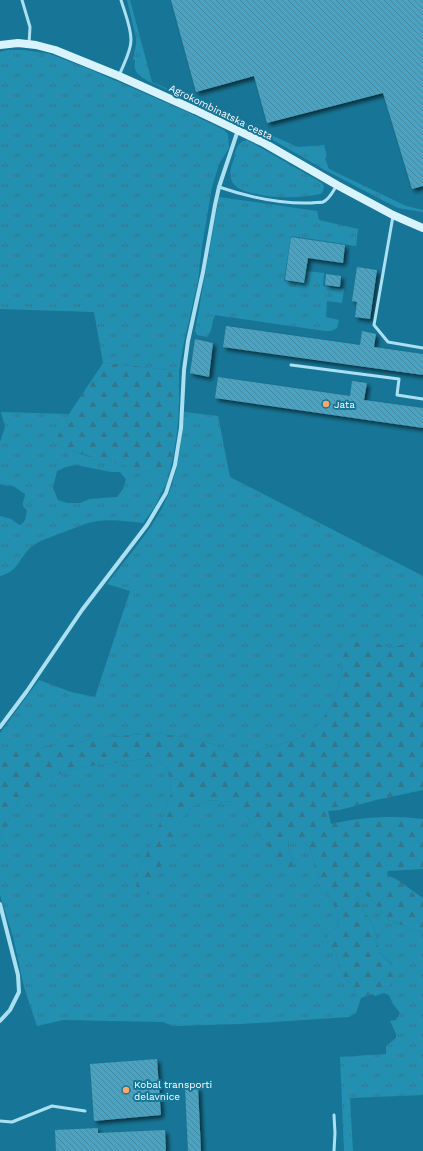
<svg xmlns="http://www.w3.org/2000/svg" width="423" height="1151" font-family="'Work Sans',sans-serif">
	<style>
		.grass { fill: url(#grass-tufts); fill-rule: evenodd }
		.forest { fill: url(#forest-firs) }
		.building { fill: url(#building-back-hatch); filter: url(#shadow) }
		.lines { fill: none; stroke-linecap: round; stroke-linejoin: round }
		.lane { stroke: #aae0f1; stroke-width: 3 }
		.street { stroke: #aae0f1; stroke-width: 4 }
		.secondary { stroke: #d8f3fc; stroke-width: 8 }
		.poi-dot { fill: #ffa66a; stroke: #177697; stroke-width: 1.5 }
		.labels { text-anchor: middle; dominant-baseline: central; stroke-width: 4; stroke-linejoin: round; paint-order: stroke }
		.street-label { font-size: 10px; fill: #fff; stroke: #177697 }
		.poi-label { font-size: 10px; fill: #fff; stroke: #177697; text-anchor: start }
	</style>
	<defs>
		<pattern id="grass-tufts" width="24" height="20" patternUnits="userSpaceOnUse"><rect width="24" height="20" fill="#2390b2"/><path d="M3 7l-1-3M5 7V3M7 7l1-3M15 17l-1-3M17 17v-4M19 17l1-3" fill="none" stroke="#31788e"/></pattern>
		<pattern id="forest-firs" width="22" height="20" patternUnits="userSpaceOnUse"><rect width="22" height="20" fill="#2390b2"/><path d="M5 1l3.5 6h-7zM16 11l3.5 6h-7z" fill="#31788e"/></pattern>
		<pattern id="building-back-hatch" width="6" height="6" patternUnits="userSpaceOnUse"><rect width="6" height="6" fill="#48a3c2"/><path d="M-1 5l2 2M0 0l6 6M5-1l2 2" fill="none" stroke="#49899f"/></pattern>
		<filter id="shadow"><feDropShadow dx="3" dy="3" stdDeviation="2" flood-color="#0009"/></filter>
	</defs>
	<rect width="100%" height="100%" fill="#177697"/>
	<g class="grass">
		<path d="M127 0H130L152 82 298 147 324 145 327 156 325 159 329 169 406 206 423 210V212L398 208 390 204 323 169 261 133 148 81C139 76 133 73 135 60L133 59 136 45V37Z"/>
		<path d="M7 50H23L50 54 91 70 183 110 224 130 228 134 229 148 219 164 212 187 202 246 198 281 183 347 179 371 103 363 94 312 0 309V52Z"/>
		<path d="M247 140 322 183 324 187 322 193C306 200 243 199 233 183 228 175 231 167 234 159 236 149 236 143 247 140Z"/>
		<path d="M219 197 317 211 319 220 358 229 356 246 291 236 284 281 304 284 306 271 324 273 323 286 344 289 342 303 327 301 326 317 339 320 337 328 331 331H325L215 315C211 323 213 331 207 337L197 335 195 331Z"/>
		<path d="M1 412 69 414 65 428 58 435 61 447 84 455 100 458 149 472 155 479 167 482 154 508 143 523C127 521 112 519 97 521 84 523 71 530 58 534 49 538 38 541 31 547 18 559 19 571 0 576V516L11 519 19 525 22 524 25 520 27 510C19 504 25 501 25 494 19 491 13 483 7 486L0 484V442L5 427ZM76 465 111 472H120L126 479 123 489 117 497 90 499 80 503H67L58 500 53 488 57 471 66 467Z"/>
		<path d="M184 412 218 416 230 477 423 576V629L409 643 391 648 359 639 341 663 342 673 336 695 329 710 317 726 300 738 279 745 241 754 226 750 209 743 191 738 155 733 90 739 71 745H54L36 749 20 750H9L0 747V733L39 680 71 692 95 697 130 591 107 584C123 563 141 542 155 520 177 487 181 450 184 412Z"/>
		<path d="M154 758 168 768 171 794 164 814 139 872 164 857 179 823 192 807 206 800 233 802 248 818 277 858 288 876 296 868 289 849 288 838 298 835 310 848 317 873 339 915 338 927 325 936 334 950 344 977 361 998 356 1013 349 1017 241 1024 173 1026 163 1022 63 1020 37 1026 24 987 13 937 0 895V837L20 799 40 781 69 770 95 765Z"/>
		<path d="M361 891 370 898 389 920 423 933V1095L350 1098 353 1151H344L340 1057 386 1054V1046L396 1038V1034L390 1021 396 1020 400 1013 393 1004 389 995 384 993 390 984 397 980 392 964 379 952 376 936 373 925 364 912 357 897Z"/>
	</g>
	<g class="forest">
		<path d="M103 363 179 371C180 411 178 444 167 482L155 480 149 472 72 451 61 447 57 440 58 435 65 428 69 414Z"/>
		<path d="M423 628V790L376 800 340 810 328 811 331 824C359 817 395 815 423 819V869L388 871 387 875 396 879 423 898V933L389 920 370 898 361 891 357 897 364 912 373 925 376 936 379 952 399 972 397 980 390 984 384 993 375 996 372 994 361 998 344 977 334 950 325 936 338 927 339 915 317 873 310 848 298 835 288 838 289 849 296 868 294 872 288 876 277 858 248 818 233 802 206 800 192 807 179 823 152 889 148 894 144 895 139 894 136 887 139 872 164 814 171 794 168 768 154 758 95 765 69 770 41 781 20 799 0 837V747L9 750H20L36 749 54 745H71L90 739 155 733 191 738 209 743 226 750 241 754 279 745 300 738 317 726 329 710 336 695 342 673 341 663 342 647 347 641 359 638 391 648 409 643Z"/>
	</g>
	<g class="building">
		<path d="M171 0H423V186L412 189 383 93 267 123 254 76 196 92Z"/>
		<path d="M291 237 345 245 343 263 308 258 304 283 285 280Z"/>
		<path d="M357 267 377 270 370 319 355 317 357 302 352 301Z"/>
		<path d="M326 274 341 276 340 287 325 285Z"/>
		<path d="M226 326 360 345 362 331 376 334 374 347 423 354V375L223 347Z"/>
		<path d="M195 339 213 343 209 377 190 373Z"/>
		<path d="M218 377 350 396 352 381 367 383 364 400 423 408V428L215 398Z"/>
		<path d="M157 1059 161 1115 94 1121 90 1064Z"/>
		<path d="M198 1087 201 1151H188L185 1088Z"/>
		<path d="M98 1128V1133L165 1130 166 1151H56L55 1130Z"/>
	</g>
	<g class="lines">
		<g class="lane">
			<path d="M22 0 30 27 29 44"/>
			<path d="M119 76C123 65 131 52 131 40 131 27 125 13 121 0"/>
			<path d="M219 187C248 197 280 204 311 203 314 202 320 203 323 202 330 199 333 191 337 185"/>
			<path d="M393 216 374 325 388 342 423 348"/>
			<path d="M291 365 399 379 397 395 423 399"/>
			<path d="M334 1115 335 1133 334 1151"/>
			<path d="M0 1121 12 1122 52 1106 85 1111"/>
		</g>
		<g class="street">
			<path d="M0 727 27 691 82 610 147 525 166 493 175 465 181 428 184 370 188 341 203 272 215 205 219 187 238 130"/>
			<path d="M0 904 18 975 19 992 10 1010 0 1021"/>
		</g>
		<path class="secondary" d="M0 45 18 43 36 45 55 50 119 76 195 110 264 143 337 185 393 215 423 228"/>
	</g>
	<g class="poi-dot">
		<circle cx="326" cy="404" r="4"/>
		<circle cx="126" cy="1090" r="4"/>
	</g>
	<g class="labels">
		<g class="street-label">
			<text transform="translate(221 112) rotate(26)">Agrokombinatska cesta</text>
		</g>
		<g class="poi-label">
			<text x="334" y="404">Jata</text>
			<text x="134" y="1084">Kobal transporti<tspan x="134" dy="12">delavnice</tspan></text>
		</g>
	</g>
</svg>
